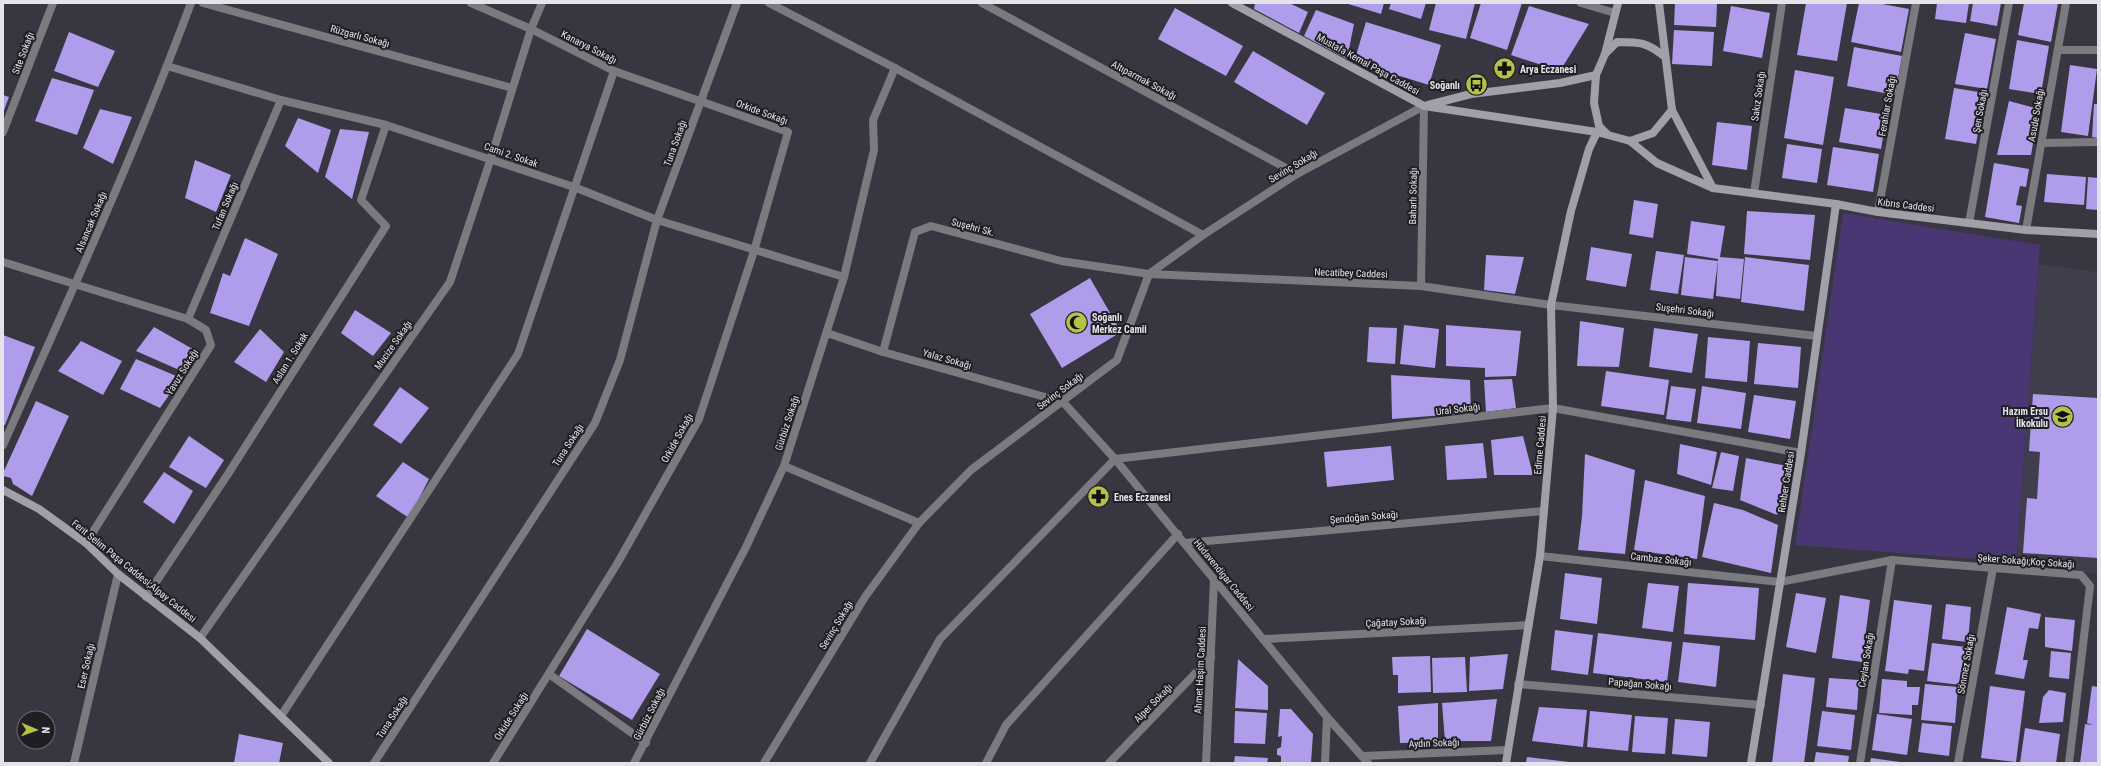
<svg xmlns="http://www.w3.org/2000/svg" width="2101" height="766" font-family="'Roboto Condensed',sans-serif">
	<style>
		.built { fill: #403d4d }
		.green { fill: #483772 }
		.building { fill: #af9deb }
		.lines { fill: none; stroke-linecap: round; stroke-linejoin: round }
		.street { stroke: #7b7a7f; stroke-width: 8 }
		.secondary { stroke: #a19fa8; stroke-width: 8 }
		.labels { text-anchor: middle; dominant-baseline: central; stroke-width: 4; stroke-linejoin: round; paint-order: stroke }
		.street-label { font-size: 10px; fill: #e4e3ea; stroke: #1f1e23 }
		.poi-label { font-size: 10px; font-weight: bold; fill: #e4e3ea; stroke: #1f1e23; text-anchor: start }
	</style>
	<rect width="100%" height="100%" fill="#383640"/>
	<path class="built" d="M2039 264 2098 272V574L2016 562Z"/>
	<path class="green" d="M1843 213 2040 245 2016 562 1795 545Z"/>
	<g class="building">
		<path d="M1255 3H1289L1308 12 1299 33 1254 9Z"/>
		<path d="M1345 3H1384L1381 14Z"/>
		<path d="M1391 3H1426L1421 19 1389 9Z"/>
		<path d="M1436 3H1475L1466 39 1429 30Z"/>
		<path d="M1481 3H1522L1507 50 1470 38Z"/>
		<path d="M1675 3 1717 4 1716 27 1674 25Z"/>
		<path d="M1806 3H1847L1837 61 1797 55Z"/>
		<path d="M1859 3H1877L1909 9 1901 52 1851 42Z"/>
		<path d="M1937 3H1969L1966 23 1935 19Z"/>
		<path d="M1973 3H2001L1997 26 1970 21Z"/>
		<path d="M2024 3H2058L2051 42 2018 35Z"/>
		<path d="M1529 6 1589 24 1560 71 1511 55Z"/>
		<path d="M1731 6 1770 13 1762 58 1723 51Z"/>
		<path d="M1175 8 1243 46 1226 76 1158 39Z"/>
		<path d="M1316 10 1354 24 1347 59 1304 36Z"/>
		<path d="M1366 22 1441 45 1429 85 1354 62Z"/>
		<path d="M1674 30 1714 32 1712 66 1672 64Z"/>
		<path d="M69 32 115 51 98 87 54 71Z"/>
		<path d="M1965 33 1996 39 1987 89 1955 84Z"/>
		<path d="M2017 40 2049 46 2041 94 2009 89Z"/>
		<path d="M1854 47 1902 56 1895 95 1847 86Z"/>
		<path d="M1253 51 1325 93 1307 125 1234 82Z"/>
		<path d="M2070 65 2097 69 2088 136 2061 132Z"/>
		<path d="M1795 70 1834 77 1823 145 1784 138Z"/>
		<path d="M52 78 94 90 77 135 35 121Z"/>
		<path d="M1954 88 1985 93 1976 144 1945 139Z"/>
		<path d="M3 95 9 97 3 113Z"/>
		<path d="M2009 101 2039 109 2031 155H1997Z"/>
		<path d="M2094 104H2098V138L2092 137Z"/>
		<path d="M1845 108 1887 115 1881 149 1839 142Z"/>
		<path d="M100 109 132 117 113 164 83 148Z"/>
		<path d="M298 118 331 130 318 173 285 146Z"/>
		<path d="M1717 122 1752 126 1747 170 1712 165Z"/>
		<path d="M340 129 369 132 352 199 325 177Z"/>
		<path d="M1787 144 1822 149 1817 183 1782 178Z"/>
		<path d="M1833 147 1879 154 1873 192 1827 185Z"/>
		<path d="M195 160 231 175 216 212 185 198Z"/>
		<path d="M1994 163 2029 169 2026 187 2020 186 2016 205 2022 206 2019 223 1985 217Z"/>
		<path d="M2047 174 2086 177 2084 205 2044 202Z"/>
		<path d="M2088 177 2098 178V210L2086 209Z"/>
		<path d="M1634 200 1658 204 1653 238 1629 234Z"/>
		<path d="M1747 211 1815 215 1810 260 1744 254Z"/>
		<path d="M1691 221 1725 226 1720 257 1744 259 1740 299 1716 296 1718 259 1687 254Z"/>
		<path d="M245 238 278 254 249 326 210 313 223 273 230 276Z"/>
		<path d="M1591 247 1632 254 1626 287 1586 280Z"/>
		<path d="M1656 251 1684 255 1678 294 1650 290Z"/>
		<path d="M1486 255 1524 257 1515 294 1484 290Z"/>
		<path d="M1685 257 1718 261 1713 299 1681 295Z"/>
		<path d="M1745 257 1809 265 1804 311 1741 302Z"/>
		<path d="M1090 278 1121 332 1062 368 1030 314Z"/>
		<path d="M355 310 391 333 373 356 341 333Z"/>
		<path d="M1580 321 1624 328 1619 367 1577 366Z"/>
		<path d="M1404 325 1439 329 1435 368 1400 364Z"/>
		<path d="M1446 325 1521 331 1516 376 1485 377V368L1446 366Z"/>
		<path d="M154 327 198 352 186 373 136 351Z"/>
		<path d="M1369 327 1397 328 1395 364 1367 362Z"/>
		<path d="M1654 328 1698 334 1692 373 1649 367Z"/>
		<path d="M260 329 284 352 266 382 234 362Z"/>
		<path d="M3 335 35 347 5 425H3Z"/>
		<path d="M1708 337 1750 341 1747 382 1705 378Z"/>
		<path d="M81 341 122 361 103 395 58 371Z"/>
		<path d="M1758 343 1801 347 1798 388 1754 384Z"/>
		<path d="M136 359 181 378 160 408 120 389Z"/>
		<path d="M1606 371 1669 380 1664 415 1601 406Z"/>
		<path d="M1391 375 1470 380 1471 413 1392 419Z"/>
		<path d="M1512 379 1516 408 1486 412 1484 380Z"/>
		<path d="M1671 386 1696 389 1691 422 1666 419Z"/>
		<path d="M1702 386 1746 393 1741 429 1697 423Z"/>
		<path d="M400 387 429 408 401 444 373 425Z"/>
		<path d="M2033 394 2098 398V558L2023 553 2027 498 2037 499 2040 452 2029 451Z"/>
		<path d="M1754 395 1796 401 1790 439 1748 432Z"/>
		<path d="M36 401 69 416 32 496 13 484 11 478 3 476V473Z"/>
		<path d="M189 436 224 460 206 488 169 467Z"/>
		<path d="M1523 436 1533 475H1494L1491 440Z"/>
		<path d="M1483 443 1487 478 1447 480 1445 446Z"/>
		<path d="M1680 444 1717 452 1711 485 1677 474Z"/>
		<path d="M1391 446 1394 480 1327 487 1324 452Z"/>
		<path d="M1721 452 1739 456 1733 491 1712 488Z"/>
		<path d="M1585 454 1635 470 1625 554 1578 550 1582 516Z"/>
		<path d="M1746 458 1787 466 1777 515 1740 500Z"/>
		<path d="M403 462 429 479 409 518 376 496Z"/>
		<path d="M164 472 193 491 174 524 143 502Z"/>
		<path d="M1645 480 1705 496 1697 559 1634 550Z"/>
		<path d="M1714 503 1743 510 1778 525 1771 573 1702 557Z"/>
		<path d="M1565 573 1602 578 1597 624 1560 619Z"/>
		<path d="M1648 583 1679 586 1673 632 1642 628Z"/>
		<path d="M1688 583 1759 588 1755 640 1684 634Z"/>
		<path d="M1796 593 1826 598 1816 653 1786 647Z"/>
		<path d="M1840 595 1870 600 1862 662 1832 658Z"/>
		<path d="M1894 600 1932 605 1924 671 1909 669 1908 674 1885 671Z"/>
		<path d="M1946 604 1971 607 1968 642 1942 639Z"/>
		<path d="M2007 607 2041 614 2038 629 2029 628 2023 660H2028L2024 679 1995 674Z"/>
		<path d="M2045 617 2075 620 2072 651 2045 647Z"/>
		<path d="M587 629 660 674 632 720 559 676Z"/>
		<path d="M1555 630 1593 635 1588 675 1551 670Z"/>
		<path d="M1598 633 1672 642 1667 682 1593 673Z"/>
		<path d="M1683 642 1720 646 1716 687 1678 682Z"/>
		<path d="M1932 643 1966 647 1961 685 1927 681Z"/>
		<path d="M2051 651 2071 653 2069 679 2049 677Z"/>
		<path d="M1508 654 1503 689 1469 691 1470 657Z"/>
		<path d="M1430 656 1431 692 1398 693V675H1393L1392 657Z"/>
		<path d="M1465 657 1467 692 1433 693 1432 658Z"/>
		<path d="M1238 659 1268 686V710L1235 708Z"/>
		<path d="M1783 674 1815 678 1804 763H1772Z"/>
		<path d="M1829 678 1859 680 1857 710 1826 707Z"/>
		<path d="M1882 679 1907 681V687H1920L1918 705H1912V715L1879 713Z"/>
		<path d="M1925 684 1958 687 1955 723 1921 720Z"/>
		<path d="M1990 686 2025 691 2016 762 1981 758Z"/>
		<path d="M2092 686 2098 687V763H2080L2085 724 2093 725 2087 723Z"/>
		<path d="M2049 690 2066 693 2063 722 2039 723 2043 697Z"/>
		<path d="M1497 699 1491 741H1445L1442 703Z"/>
		<path d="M1438 703V742L1400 743 1398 706Z"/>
		<path d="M1539 707 1587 710 1583 747 1532 741Z"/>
		<path d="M1280 709H1291L1313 734 1311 763H1281V756L1277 755V749L1281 747 1282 736 1278 737Z"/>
		<path d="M1235 711 1267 713 1265 744 1234 743Z"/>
		<path d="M1590 711 1632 715 1628 751 1587 747Z"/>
		<path d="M1822 711 1855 715 1851 750 1817 746Z"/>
		<path d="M1877 714 1912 719 1907 755 1872 750Z"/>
		<path d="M1635 716 1668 718 1665 754 1632 752Z"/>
		<path d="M1675 719 1710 722 1707 757 1672 754Z"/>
		<path d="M1922 723 1952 726 1949 756 1918 752Z"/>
		<path d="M2025 728 2060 734 2056 763H2020Z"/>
		<path d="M239 734 283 743 279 763H234Z"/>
		<path d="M1816 752 1849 756 1848 763H1814Z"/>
		<path d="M1235 756 1268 758 1267 763H1234Z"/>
		<path d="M1527 757 1569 762V763H1526Z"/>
		<path d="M1871 758 1900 762V763H1870Z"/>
	</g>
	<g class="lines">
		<g class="street">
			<path d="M203 3 512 88"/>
			<path d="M471 3 531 29 614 71 788 132 754 251 699 419 617 564 493 763"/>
			<path d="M769 3 895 68 1203 235"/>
			<path d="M982 3 1297 174"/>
			<path d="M1581 3 1615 13"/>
			<path d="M2058 50H2098"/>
			<path d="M167 66 281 100 386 125 574 187 657 220 844 277"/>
			<path d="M3 132 53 3"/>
			<path d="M2042 143 2098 142"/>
			<path d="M1754 193 1782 3"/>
			<path d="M1878 212 1916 3"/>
			<path d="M1969 223 2009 3"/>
			<path d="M2026 230 2066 3"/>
			<path d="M3 262 188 319 206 330 211 345 86 543"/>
			<path d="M188 319 281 100"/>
			<path d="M827 333 883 352 1063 402"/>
			<path d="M883 352 915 232 931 226 1061 261 1149 274 1421 286 1551 305 1817 336"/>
			<path d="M1063 402 1115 459 1327 717 1368 763"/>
			<path d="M3 445C69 299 135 153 191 3"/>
			<path d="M784 466 919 523"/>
			<path d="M1185 543 1544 511"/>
			<path d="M1540 556 1780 582 1892 560 2081 575 2090 586 2069 763"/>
			<path d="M146 597 228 474 386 226 361 200 386 125"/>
			<path d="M200 638 450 282 491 158 531 29 542 3"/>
			<path d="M1263 639 1529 625"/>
			<path d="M549 674 646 743"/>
			<path d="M1518 684 1761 705"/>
			<path d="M281 716 518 354 614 71"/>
			<path d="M1363 756 1507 750"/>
			<path d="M74 763 118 574"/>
			<path d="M374 763 595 423 620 360 657 220 737 3"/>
			<path d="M634 763 746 547 784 466 844 277 874 150 873 120 895 68"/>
			<path d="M764 763 865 597 919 523 971 470 1117 360 1149 274 1203 235 1297 174 1424 106 1421 286"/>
			<path d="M870 763 940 639 1115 459 1553 408 1801 453"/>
			<path d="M986 763 1006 725 1178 534"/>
			<path d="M1109 763 1211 657"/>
			<path d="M1206 763 1214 579"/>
			<path d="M1325 763 1327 717"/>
			<path d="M1860 763 1892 560"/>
			<path d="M1958 763 1993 568"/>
		</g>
		<g class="secondary">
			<path d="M1232 3 1424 106 1597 132 1630 141 1653 133 1672 110 1659 3"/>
			<path d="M1605 54 1617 42C1640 42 1647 42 1665 57"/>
			<path d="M1428 105 1471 94 1560 83 1596 75"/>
			<path d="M1672 110 1713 188"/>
			<path d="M1607 134 1599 126 1594 103 1596 75 1605 54 1618 3"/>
			<path d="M1630 141 1657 163 1713 188 1836 204 1878 212 2026 230 2098 234"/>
			<path d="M3 490 39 509 86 543 118 574 200 638 329 763"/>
			<path d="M1506 763 1540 556 1553 408 1551 305 1571 211 1589 149 1597 132"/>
			<path d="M1751 763 1801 453 1836 204"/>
		</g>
	</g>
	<defs>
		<symbol id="pharmacy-disc" viewBox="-11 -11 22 22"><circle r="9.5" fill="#b6c148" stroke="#1f1e23"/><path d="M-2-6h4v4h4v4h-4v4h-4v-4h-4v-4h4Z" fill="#111"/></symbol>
		<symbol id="bus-disc" viewBox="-11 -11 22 22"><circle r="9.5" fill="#b6c148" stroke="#1f1e23"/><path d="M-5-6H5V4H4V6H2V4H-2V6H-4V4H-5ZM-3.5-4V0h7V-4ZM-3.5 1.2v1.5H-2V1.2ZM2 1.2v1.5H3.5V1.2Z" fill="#111"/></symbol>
		<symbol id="mosque-disc" viewBox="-11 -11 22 22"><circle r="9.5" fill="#b6c148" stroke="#1f1e23"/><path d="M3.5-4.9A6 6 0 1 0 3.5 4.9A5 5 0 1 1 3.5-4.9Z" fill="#111"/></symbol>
		<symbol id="school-disc" viewBox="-11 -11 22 22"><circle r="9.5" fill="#b6c148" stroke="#1f1e23"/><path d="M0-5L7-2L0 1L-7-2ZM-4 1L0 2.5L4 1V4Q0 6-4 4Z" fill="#111"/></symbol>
	</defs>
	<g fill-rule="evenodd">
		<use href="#pharmacy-disc" x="1492" y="56" width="25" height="25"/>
		<use href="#bus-disc" x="1464" y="72" width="25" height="25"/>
		<use href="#mosque-disc" x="1064" y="310" width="25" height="25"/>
		<use href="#school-disc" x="2050" y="404" width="25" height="25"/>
		<use href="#pharmacy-disc" x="1086" y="484" width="25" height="25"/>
	</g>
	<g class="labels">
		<g class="street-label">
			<text transform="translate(360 36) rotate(15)">Rüzgarlı Sokağı</text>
			<text transform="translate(589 47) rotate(27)">Kanarya Sokağı</text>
			<text transform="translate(23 53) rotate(-69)">Site Sokağı</text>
			<text transform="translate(1368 64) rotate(29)">Mustafa Kemal Paşa Caddesi</text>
			<text transform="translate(1144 80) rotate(28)">Altıparmak Sokağı</text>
			<text transform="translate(1758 96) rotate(-82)">Sakız Sokağı</text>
			<text transform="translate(1887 106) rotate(-80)">Ferahlar Sokağı</text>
			<text transform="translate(1980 111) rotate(-80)">Şen Sokağı</text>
			<text transform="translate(762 112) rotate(20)">Orkide Sokağı</text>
			<text transform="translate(2036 115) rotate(-80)">Asude Sokağı</text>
			<text transform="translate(675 143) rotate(-70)">Tuna Sokağı</text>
			<text transform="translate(511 155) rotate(19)">Cami 2. Sokak</text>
			<text transform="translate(1293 166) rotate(-31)">Sevinç Sokağı</text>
			<text transform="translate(1413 196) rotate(-89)">Baharlı Sokağı</text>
			<text transform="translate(1906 205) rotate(7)">Kıbrıs Caddesi</text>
			<text transform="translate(225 206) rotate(-67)">Tufan Sokağı</text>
			<text transform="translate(91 222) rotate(-67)">Alsancak Sokağı</text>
			<text transform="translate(973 227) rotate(15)">Suşehri Sk.</text>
			<text transform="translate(1351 273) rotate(2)">Necatibey Caddesi</text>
			<text transform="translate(1685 310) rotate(7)">Suşehri Sokağı</text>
			<text transform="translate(393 345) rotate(-55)">Mucize Sokağı</text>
			<text transform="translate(290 358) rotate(-58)">Aslan 1. Sokak</text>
			<text transform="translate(947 359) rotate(16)">Yalaz Sokağı</text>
			<text transform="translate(182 372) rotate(-58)">Yavuz Sokağı</text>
			<text transform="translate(1060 391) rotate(-37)">Sevinç Sokağı</text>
			<text transform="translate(1458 409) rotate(-7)">Ural Sokağı</text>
			<text transform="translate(787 423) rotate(-72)">Gürbüz Sokağı</text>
			<text transform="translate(677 438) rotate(-61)">Orkide Sokağı</text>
			<text transform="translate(568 445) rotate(-57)">Tuna Sokağı</text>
			<text transform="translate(1540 445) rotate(-85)">Edirne Caddesi</text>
			<text transform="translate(1786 482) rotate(-81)">Rehber Caddesi</text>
			<text transform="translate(1364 517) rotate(-5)">Şendoğan Sokağı</text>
			<text transform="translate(1661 559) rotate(6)">Cambaz Sokağı</text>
			<text transform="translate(2026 561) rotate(4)">Şeker Sokağı;Koç Sokağı</text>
			<text transform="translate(134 571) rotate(39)">Ferit Selim Paşa Caddesi;Alpay Caddesi</text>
			<text transform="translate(1224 575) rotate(51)">Hüdavendigar Caddesi</text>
			<text transform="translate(1396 622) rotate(-3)">Çağatay Sokağı</text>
			<text transform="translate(836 625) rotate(-59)">Sevinç Sokağı</text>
			<text transform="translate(1866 660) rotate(-81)">Ceylan Sokağı</text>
			<text transform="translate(1966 664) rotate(-80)">Sönmez Sokağı</text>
			<text transform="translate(86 666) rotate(-77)">Eser Sokağı</text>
			<text transform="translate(1200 670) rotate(-87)">Ahmet Haşim Caddesi</text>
			<text transform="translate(1640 684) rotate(5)">Papağan Sokağı</text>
			<text transform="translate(1153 703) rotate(-46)">Alper Sokağı</text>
			<text transform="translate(649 714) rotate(-63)">Gürbüz Sokağı</text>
			<text transform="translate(511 716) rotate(-58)">Orkide Sokağı</text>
			<text transform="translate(392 717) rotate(-57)">Tuna Sokağı</text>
			<text transform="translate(1434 743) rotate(-2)">Aydın Sokağı</text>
		</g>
		<g class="poi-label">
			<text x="1520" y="69">Arya Eczanesi</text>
			<text x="1460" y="85" text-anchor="end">Soğanlı</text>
			<text x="1092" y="317">Soğanlı<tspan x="1092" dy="12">Merkez Camii</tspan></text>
			<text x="2048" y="411" text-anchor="end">Hazım Ersu<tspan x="2048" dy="12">İlkokulu</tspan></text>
			<text x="1114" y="497">Enes Eczanesi</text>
		</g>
	</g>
	<rect width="2101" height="766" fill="none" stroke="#e4e3ea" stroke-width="8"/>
	<g transform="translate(36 730) rotate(92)"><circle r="19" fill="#1f1e23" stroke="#6e6d73"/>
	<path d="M0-3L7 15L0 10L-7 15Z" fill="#b6c148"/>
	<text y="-6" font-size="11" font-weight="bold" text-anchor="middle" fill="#e4e3ea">N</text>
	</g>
</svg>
